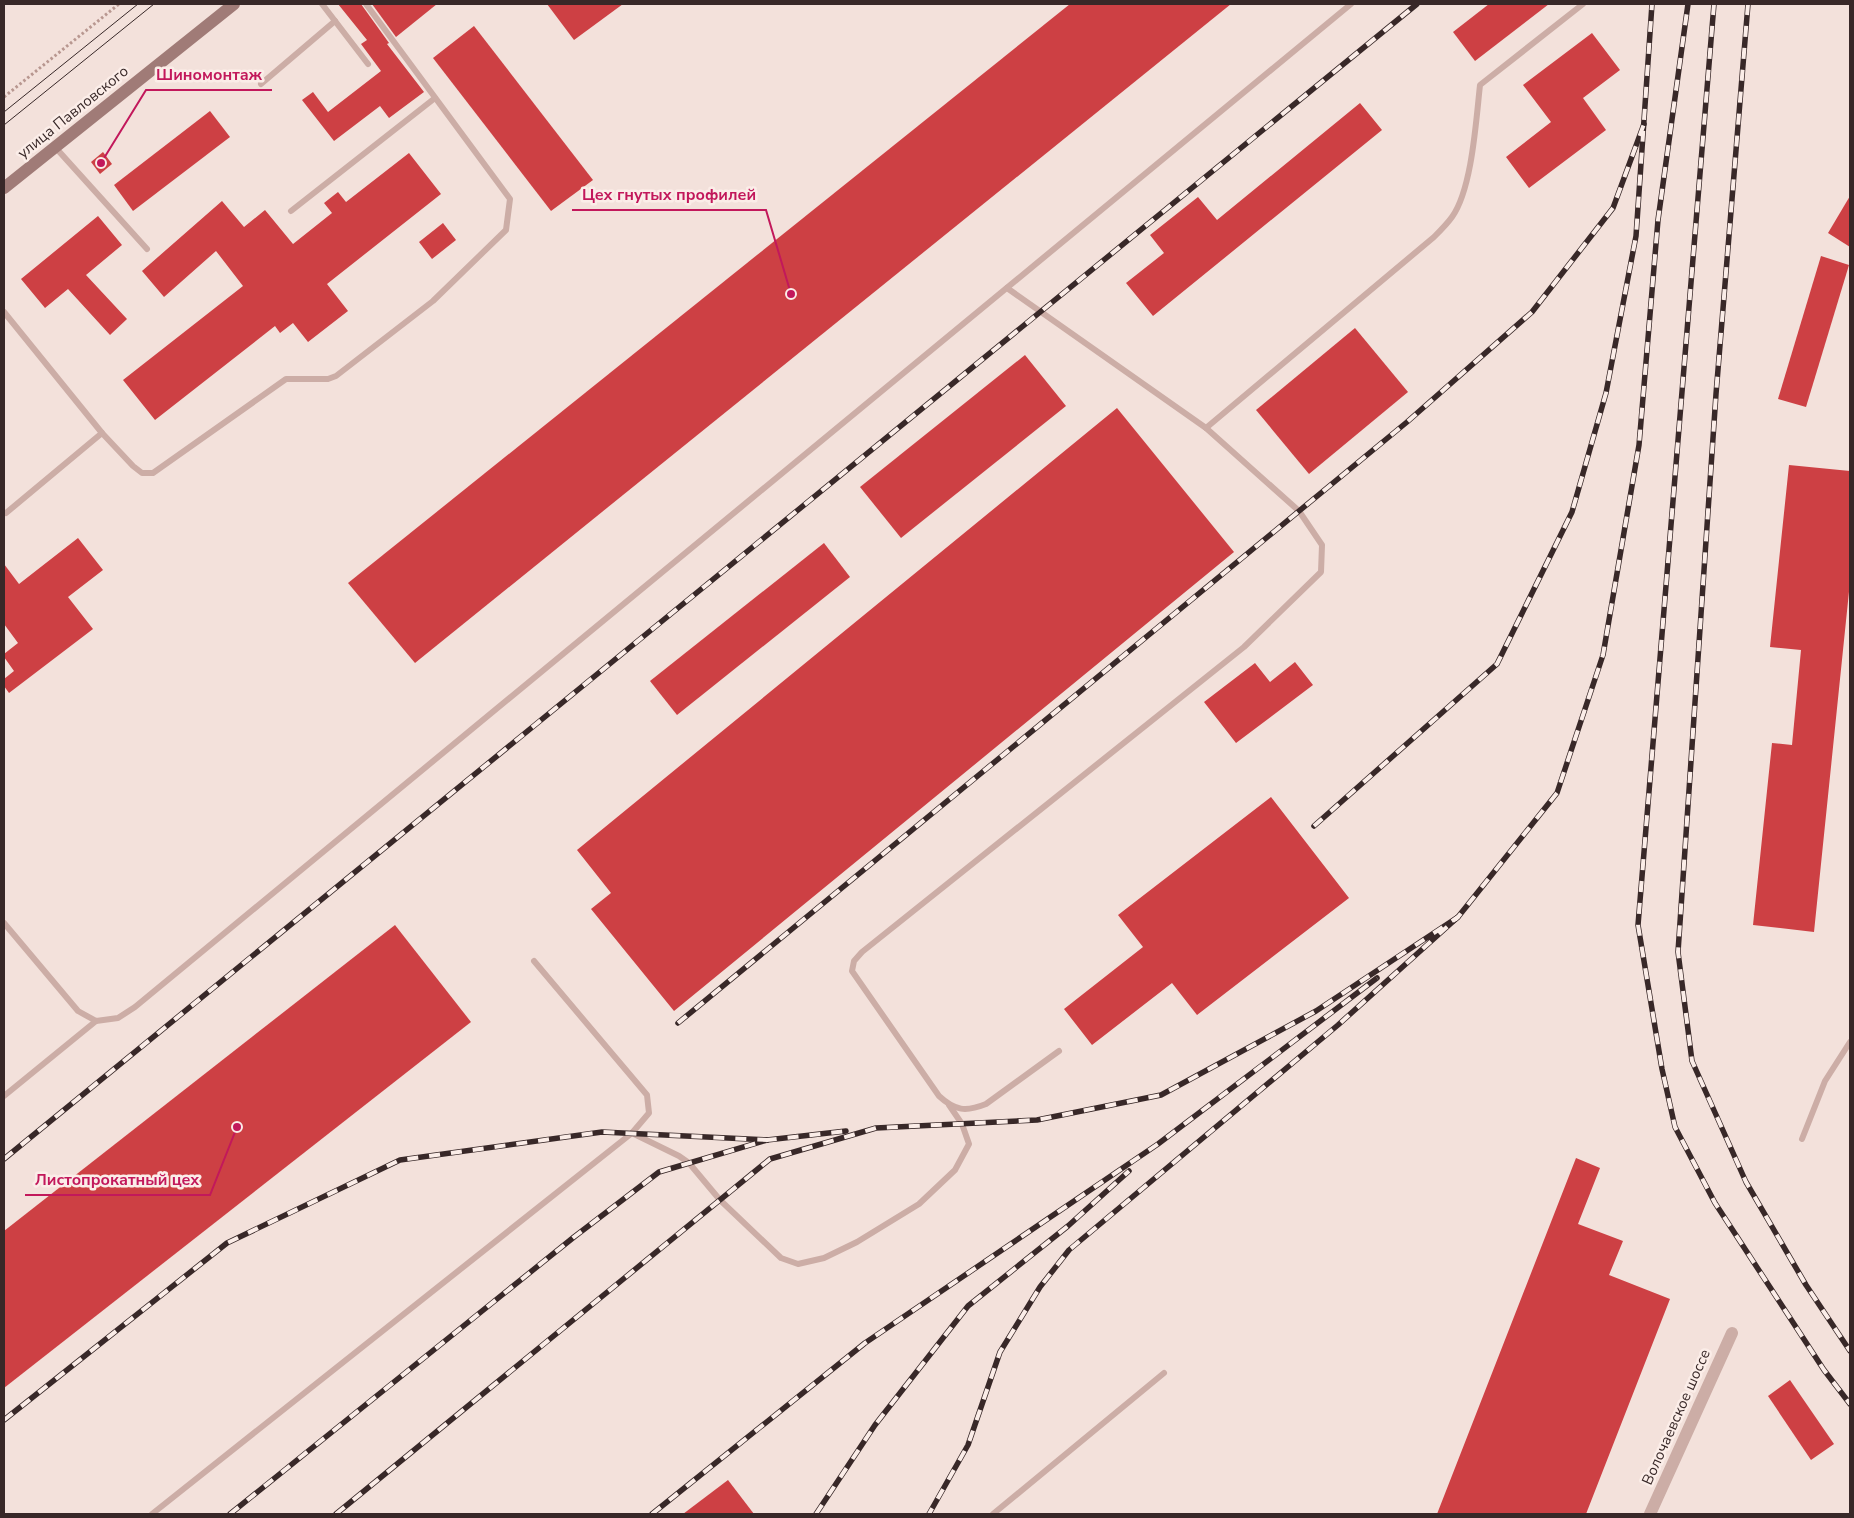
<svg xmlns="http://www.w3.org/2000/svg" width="1854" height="1518" font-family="'Nunito Sans',sans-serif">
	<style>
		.building { fill: #cd4044 }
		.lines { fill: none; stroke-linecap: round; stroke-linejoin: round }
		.path { stroke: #b89790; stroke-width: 3; stroke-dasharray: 2.5 2.5; stroke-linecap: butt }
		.lane { stroke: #ccada6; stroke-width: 6 }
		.street { stroke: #ccada6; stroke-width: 12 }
		.secondary { stroke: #a07b77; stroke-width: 12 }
		.tram { stroke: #382828; stroke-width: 1 }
		.rail-casing { stroke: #382828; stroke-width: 5.5 }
		.rail { stroke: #fbede8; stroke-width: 4; stroke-dasharray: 11; stroke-linecap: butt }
		.labels { text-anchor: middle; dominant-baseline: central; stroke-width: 5; stroke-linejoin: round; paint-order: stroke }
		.street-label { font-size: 15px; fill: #382828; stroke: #fbede8 }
		.leader { fill: none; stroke: #c2185b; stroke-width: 2 }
		.callout-dot { fill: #c2185b; stroke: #fbede8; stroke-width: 2 }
		.callout-label { font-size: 16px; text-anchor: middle; font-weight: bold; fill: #c2185b; stroke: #fbede8; stroke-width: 5; stroke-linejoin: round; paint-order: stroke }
	</style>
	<rect width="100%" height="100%" fill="#f3e1db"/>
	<g class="building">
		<path d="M338 4H361L389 43 387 44 424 92 389 118 380 106 334 141 302 100 313 92 328 112 381 71 361 44 367 40Z"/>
		<path d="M372 4H437L396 37Z"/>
		<path d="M547 4H623L574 40Z"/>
		<path d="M1070 4H1231L415 663 348 583Z"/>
		<path d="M1489 4H1549L1475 61 1453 32Z"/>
		<path d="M474 26 593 180 551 211 433 58Z"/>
		<path d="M1592 33 1620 70 1583 98 1606 130 1529 188 1506 157 1551 122 1523 85Z"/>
		<path d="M1360 103 1382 130 1153 316 1126 283 1164 253 1150 235 1198 197 1217 220Z"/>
		<path d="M210 111 230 137 133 211 114 185Z"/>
		<path d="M103 152 112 164 100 174 91 162Z"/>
		<path d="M409 153 441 194 327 284 348 311 308 342 293 323 280 333 275 326 155 420 123 380 243 286 216 251 164 297 142 271 222 201 244 227 265 210 293 244 332 213 324 203 338 192 346 202Z"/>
		<path d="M1850 196V247L1828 233Z"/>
		<path d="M98 216 122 245 86 275 127 319 110 335 68 289 45 308 21 279Z"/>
		<path d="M443 223 456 240 432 259 419 242Z"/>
		<path d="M1821 256 1849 265 1806 407 1778 399Z"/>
		<path d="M1355 328 1408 392 1309 474 1256 410Z"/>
		<path d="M1025 355 1066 406 901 538 860 487Z"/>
		<path d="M1117 408 1234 552 674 1011 591 909 611 893 577 850Z"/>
		<path d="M1789 465 1850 471V582L1814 932 1753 925 1772 743 1792 745 1801 650 1770 647Z"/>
		<path d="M78 538 103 570 68 597 93 629 9 693 4 686V679L14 671 4 657V654L18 643 4 624V564L19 584Z"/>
		<path d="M824 543 850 577 677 715 650 681Z"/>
		<path d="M1295 662 1313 685 1236 743 1204 702 1255 663 1270 682Z"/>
		<path d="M1271 797 1349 898 1197 1015 1172 983 1092 1045 1064 1009 1143 947 1118 915Z"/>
		<path d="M395 925 471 1022 4 1388V1231Z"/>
		<path d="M1576 1158 1600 1168 1578 1224 1623 1241 1609 1275 1670 1299 1586 1514H1437Z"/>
		<path d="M1790 1380 1834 1444 1811 1460 1768 1396Z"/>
		<path d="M728 1480 754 1514H683Z"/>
	</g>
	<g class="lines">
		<path class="path" d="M4 97 119 4"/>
		<g class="lane">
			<path d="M322 4 368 64"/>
			<path d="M261 84 335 21"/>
			<path d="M55 147 147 249"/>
			<path d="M291 211 435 98"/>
			<path d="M1007 288 1206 428 1434 237C1440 231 1447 224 1452 217 1472 189 1476 121 1480 85L1583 4"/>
			<path d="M4 312 102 433 133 466 142 473H153L286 379H328L336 376 433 301 506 230 510 199 366 4"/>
			<path d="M6 513 102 433"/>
			<path d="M4 923 78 1011 96 1021 118 1018 135 1007 1351 4"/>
			<path d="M1059 1051 986 1104C966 1112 955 1111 939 1096L852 971 854 961 862 952 1244 647 1321 572 1322 545 1299 511 1206 428"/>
			<path d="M4 1096 96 1021"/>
			<path d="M632 1133 679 1156 689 1163 720 1200 781 1258 798 1264 824 1258 857 1242 919 1204 955 1170 969 1144 962 1124 949 1105"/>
			<path d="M1802 1139 1825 1081 1850 1042"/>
			<path d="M152 1514 632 1133 649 1113 647 1095 534 961"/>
			<path d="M993 1514 1164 1373"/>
		</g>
		<path class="street" d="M1650 1514 1732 1333"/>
		<path class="secondary" d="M4 188 234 4"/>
		<g class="tram">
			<path d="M4 112 138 4"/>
			<path d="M4 125 154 4"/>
		</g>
		<defs>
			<g id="rail">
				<path d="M1714 4 1638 925 1662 1069 1675 1127 1715 1203 1824 1370 1850 1404"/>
				<path d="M1748 4 1716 394 1678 952 1692 1061 1746 1182 1806 1285 1850 1351"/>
				<path d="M1314 826 1497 664 1572 512 1606 393 1636 236 1652 4"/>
				<path d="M1453 921 1458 917 1557 793 1603 655 1639 445 1658 220 1688 4"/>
				<path d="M678 1023 1407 422 1532 312 1613 208 1644 124"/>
				<path d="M4 1159 1417 4"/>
				<path d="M4 1420 227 1243 400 1160 602 1132 767 1140"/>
				<path d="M230 1514 574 1237 659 1172 767 1140 846 1131"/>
				<path d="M336 1514 770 1159 876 1128 1037 1120 1161 1095 1316 1011 1458 917 1338 1025 1069 1250 1040 1287 1000 1352 968 1445 929 1514"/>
				<path d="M652 1514 865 1343 1158 1144 1377 978"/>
				<path d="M816 1514 875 1425 968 1306 1068 1226 1129 1171"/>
			</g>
		</defs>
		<use href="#rail" class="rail-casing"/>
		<use href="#rail" class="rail"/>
	</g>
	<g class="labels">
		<g class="street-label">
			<text transform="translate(73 112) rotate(-39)">улица Павловского</text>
			<text transform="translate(1676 1417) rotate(-66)">Волочаевское шоссе</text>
		</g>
	</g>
	<path class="leader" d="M101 163L146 90H272M791 294L766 210H572M237 1127L210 1195H25"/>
	<g class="callout-dot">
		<circle cx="101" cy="163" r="5"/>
		<circle cx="791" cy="294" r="5"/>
		<circle cx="237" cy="1127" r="5"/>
	</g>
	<g class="callout-label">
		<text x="209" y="80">Шиномонтаж</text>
		<text x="669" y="200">Цех гнутых профилей</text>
		<text x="117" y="1185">Листопрокатный цех</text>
	</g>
	<rect width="1854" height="1518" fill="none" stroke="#382828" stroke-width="10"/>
</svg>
